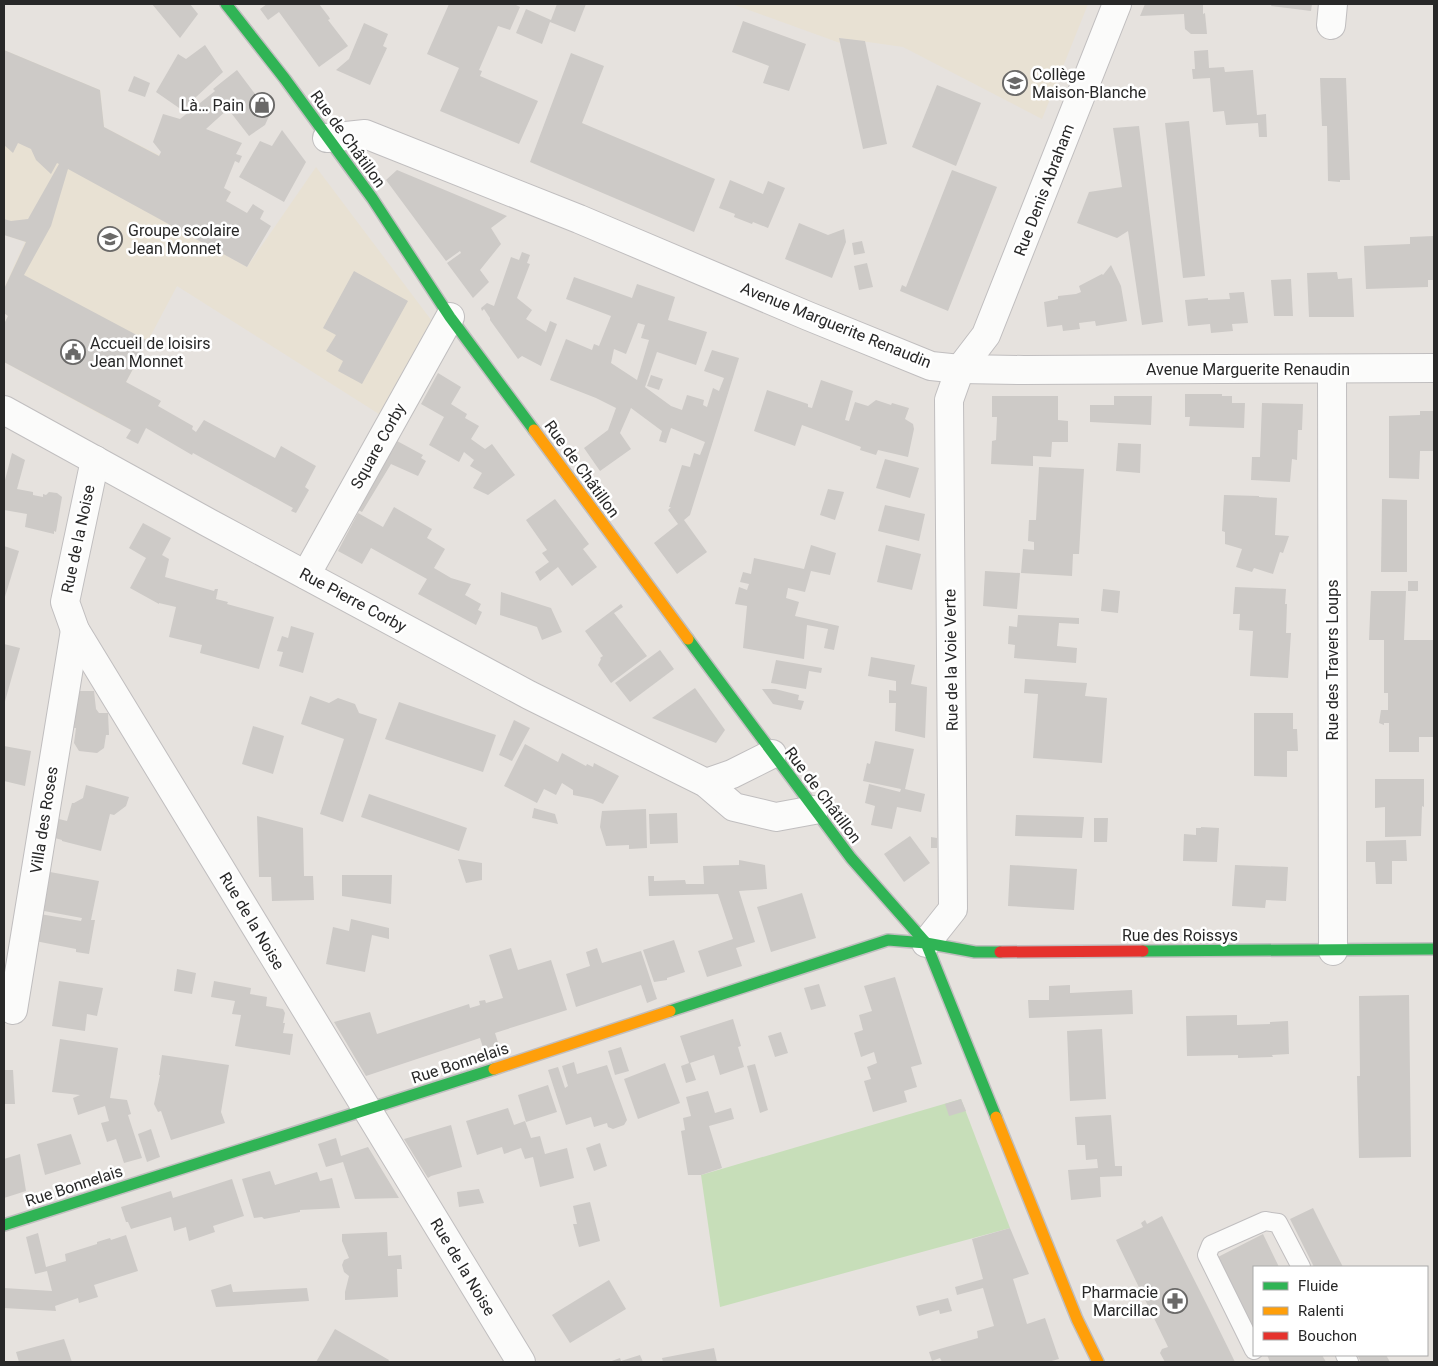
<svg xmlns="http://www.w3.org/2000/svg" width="1438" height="1366" font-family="Roboto,sans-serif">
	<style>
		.education { fill: #e8e1d3 }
		.green { fill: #c7deb9 }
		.building { fill: #cdcac7; fill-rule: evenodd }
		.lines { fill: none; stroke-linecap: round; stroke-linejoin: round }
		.lane-casing { stroke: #c0bebf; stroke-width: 20 }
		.street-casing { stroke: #c0bebf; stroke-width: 30 }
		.fast-casing { stroke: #c0bebf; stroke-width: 14 }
		.slow-casing { stroke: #c0bebf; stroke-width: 14 }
		.jam-casing { stroke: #c0bebf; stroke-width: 14 }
		.lane { stroke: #fbfbfa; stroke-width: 18 }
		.street { stroke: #fbfbfa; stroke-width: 28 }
		.fast { stroke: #30b455; stroke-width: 11 }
		.slow { stroke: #ff9f0a; stroke-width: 11 }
		.jam { stroke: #e5322d; stroke-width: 11 }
		.labels { text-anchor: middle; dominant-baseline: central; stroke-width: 5; stroke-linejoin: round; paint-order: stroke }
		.poi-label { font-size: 16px; fill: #282828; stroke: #fff; text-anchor: start }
		.street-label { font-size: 16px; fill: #282828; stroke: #fff }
	</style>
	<rect width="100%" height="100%" fill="#e6e2de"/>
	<g class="education">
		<path d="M732 4H1088L1042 119 903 47 840 38V43Z"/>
		<path d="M4 50 100 90 104 127 231 192 203 242 247 267 316 167 444 337 390 421 177 286 107 418 4 362V324L8 316 4 313V288L25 242 4 235Z"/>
	</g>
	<path class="green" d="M961 1099 1010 1228 720 1307 701 1175Z"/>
	<g class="building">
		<path d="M152 4H190L198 14 180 38Z"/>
		<path d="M267 4H319L329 17 330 19 328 20 348 46 319 67 279 12 268 20 260 9Z"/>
		<path d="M449 4H514L520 7 510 30 498 26 479 70 482 71 480 76 538 101 519 144 440 111 459 68 427 54Z"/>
		<path d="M557 4H586L575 32 550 22 542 44 516 33 526 9 551 20Z"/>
		<path d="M1145 4H1203V14L1205 13 1207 34H1191L1185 29 1184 14 1140 16Z"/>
		<path d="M1272 4H1312L1311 11 1271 6Z"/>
		<path d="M743 21 806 44 789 91 763 83 769 66 732 52Z"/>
		<path d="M364 23 388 34 383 46 387 48 370 85 336 70 349 59Z"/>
		<path d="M839 38 865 41 887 144 863 149Z"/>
		<path d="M205 45 223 72 182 110 156 92 178 54 186 59Z"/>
		<path d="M4 50 100 90 104 127 159 156 161 152 153 142 163 114 180 119 215 91 213 89 237 70 270 114 265 125 249 136 228 109 206 129 242 143 236 154 242 156 239 163 235 161 224 188 231 192 226 201 247 213 253 204 264 211 260 219 271 226 247 267 68 169 51 226 24 275 148 341 126 382 161 401 158 406 193 426 192 429 196 432 204 420 275 458 281 446 316 466 305 487 309 490 296 513 291 511 293 508 193 453 192 455 146 428 138 444 126 438 131 430 4 362V324L8 316 4 313V289L26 242 4 235V219L11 221 28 219 59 164 57 163 51 174 36 160 31 149 18 143 13 153 4 145Z"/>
		<path d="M1208 50 1209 68 1224 67 1225 72 1253 70 1257 115 1266 114 1267 137H1259L1258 123 1226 125 1224 111 1213 112 1210 78 1193 79 1192 69H1195L1194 51Z"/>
		<path d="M571 53 604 66 582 123 715 179 694 232 530 162Z"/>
		<path d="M134 76 150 83 145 97 128 91Z"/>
		<path d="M1320 78H1346L1350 180H1340V182L1328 181 1327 126H1322Z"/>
		<path d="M937 85 981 103 956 166 912 147Z"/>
		<path d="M1189 121 1205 276 1183 278 1165 123Z"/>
		<path d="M1139 126 1163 322 1142 325 1128 231 1117 238 1077 223 1089 192 1122 187 1113 128Z"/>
		<path d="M282 130 306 162 284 202 239 177 260 141 272 146Z"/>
		<path d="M397 170 507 216 491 228 501 244 480 270 489 282 473 298 447 263 461 253 460 251 446 261 386 180Z"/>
		<path d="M952 170 997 187 948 311 900 291 902 285 906 287Z"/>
		<path d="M730 180 763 194 768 181 785 188 768 228 753 222 752 224 734 217 735 214 719 208Z"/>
		<path d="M799 223 828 235 844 229 846 242 832 278 785 259Z"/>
		<path d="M1434 236V280H1428V287L1366 289 1364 246 1410 244V237Z"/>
		<path d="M862 241 865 253 854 255 852 243Z"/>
		<path d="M522 252 530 255 527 263 530 264 517 298 532 310 526 319 546 332 550 321 557 324 541 366 522 356 518 359 490 320V318L484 309 482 311 481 308 487 303 494 306 511 257 519 260Z"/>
		<path d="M867 263 873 287 859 290 854 266Z"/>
		<path d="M1111 265 1121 286 1127 321 1096 326 1095 321 1079 323 1080 329 1063 331 1062 325 1047 327 1044 302 1058 299V296L1076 294 1081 292 1079 286 1102 274 1103 275Z"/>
		<path d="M354 271 408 301 362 384 338 371 343 361 326 351 336 335 323 328Z"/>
		<path d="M1337 272 1338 279 1352 278 1354 317H1309L1307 273Z"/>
		<path d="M574 277 632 298 637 284 675 297 668 320 707 332 696 365 657 352 645 387 671 406 682 410 687 395 704 400 703 405 707 407 713 388 719 391 724 378 704 371 712 350 739 358 690 515 684 520 707 552 677 574 654 543 678 524 668 510 671 507H669L682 465 690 467 694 453 700 455 705 442 671 428 666 443 659 441 662 431 631 408 620 433 631 449 600 471 584 448 608 430 616 408 596 398 550 380 566 339 592 350 594 344 599 346 611 316 566 299ZM638 323 645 325 641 338 649 340 637 380 611 363 614 349 626 354Z"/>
		<path d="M1291 279 1293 316H1274L1271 280Z"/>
		<path d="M1244 292 1248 323 1232 324 1233 331 1211 333 1210 324 1188 326 1185 300 1208 298V300L1230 299 1229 293Z"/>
		<path d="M438 373 461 387 451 404 467 414 465 418 479 426 471 439 485 449 492 444 515 475 488 495 473 488 482 473 470 466 474 460 464 452 459 462 429 445 444 417 421 404Z"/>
		<path d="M651 375 663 379 659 390 647 386Z"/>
		<path d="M821 380 853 391 845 420 849 421 855 402 868 406 876 400 891 405 892 403 909 408 905 419 913 424 914 429 908 457 878 450 876 455 860 450 861 447 802 425 795 446 754 431 767 390 808 404V407L812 408Z"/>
		<path d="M1185 394H1222V396H1232V403H1245L1244 428 1189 426 1190 417H1185Z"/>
		<path d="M992 396H1058V420L1068 421V442H1052L1051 457 1033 456V466L991 464 992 441 996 440 997 417H992Z"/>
		<path d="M1114 396H1152L1151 425 1090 422V405H1114Z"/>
		<path d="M1262 403 1303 404 1302 430H1298L1297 460 1292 459 1290 482 1251 480 1252 457H1260Z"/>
		<path d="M1420 411H1434V451H1420L1419 479 1389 478V416L1420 415Z"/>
		<path d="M386 435 423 455 421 458 426 461 418 476 391 464 362 512 348 505Z"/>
		<path d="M1118 443 1141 444 1140 473 1116 471Z"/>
		<path d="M12 453 25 460 17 489 33 492V495L43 497V494L46 495 49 492 57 493 62 497 56 532 54 531V534L25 527 27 514 4 510V484Z"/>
		<path d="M885 459 919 468 910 498 876 488Z"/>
		<path d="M1039 467 1084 469 1079 554H1073L1072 576 1021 573 1023 549 1034 550V542L1028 541 1029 520H1036Z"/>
		<path d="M828 489 844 492 835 520 820 515Z"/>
		<path d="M1224 495 1259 496V497L1277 498 1275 535 1289 536 1283 553 1280 552 1273 574 1254 568 1252 572 1236 567 1242 549 1225 544V532L1222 531Z"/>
		<path d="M555 499 589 544 583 549 597 567 572 586 558 567 540 581 535 572 549 562 542 553 547 550 526 520Z"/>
		<path d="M1382 499 1407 500V572H1381Z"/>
		<path d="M885 505 925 514 919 541 878 531Z"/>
		<path d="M394 507 432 529 427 538 445 549 434 568 451 578 471 584 465 595 481 604 478 610 482 612 476 625 418 594 427 579 371 548 362 564 338 551 358 513 383 527Z"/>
		<path d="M143 523 171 538 162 555 169 559 165 577 214 591 215 589H218L216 599 228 602 227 604 274 617 259 669 200 653 202 645 169 637 176 607 159 603V604L130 588 146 558 129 548Z"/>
		<path d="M811 545 836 553 830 575 811 571 805 592 788 588 786 598 799 602 795 616 839 626 834 650 824 648 828 629 807 625 804 659 743 648 747 606 735 604 739 587 747 590 749 584 740 582 743 572 751 574 754 558 804 569Z"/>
		<path d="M886 545 921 554 912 590 877 582Z"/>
		<path d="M4 546 19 551 4 600Z"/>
		<path d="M985 571 1020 573 1017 609 983 606Z"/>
		<rect x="1408" y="581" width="10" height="10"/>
		<path d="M1235 587 1286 589 1285 604H1287L1286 633H1291L1288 678 1250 676 1253 631 1239 630 1240 614H1233Z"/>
		<path d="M1103 589 1120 591 1118 613 1101 611Z"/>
		<path d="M1371 591H1406L1404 640H1434L1433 737H1419V752H1389V723H1384V725L1379 723 1381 710H1388V693H1384V640H1369Z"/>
		<path d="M501 592 551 608 562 632 542 640 537 627 500 615Z"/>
		<path d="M621 604 623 607 614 613 647 656 611 683 598 665 601 659 600 658 603 656 585 631Z"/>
		<path d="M1018 615 1079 618V624L1059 623 1057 646 1077 648 1076 663 1014 658 1015 645 1008 644 1009 626 1017 627Z"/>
		<path d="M291 626 314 633 303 673 279 666 283 652 277 651 282 636 288 638Z"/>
		<path d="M4 644 20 648 4 705Z"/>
		<path d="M660 650 674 669 630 702 615 683Z"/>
		<path d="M871 657 915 665 911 684 927 687 925 738 895 731 896 703H889V690L896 691V681L868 676Z"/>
		<path d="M776 660 822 668 821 673 809 671 806 689 771 683Z"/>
		<path d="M1025 679 1087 683 1085 696 1107 698 1102 763 1033 758 1038 694 1024 693Z"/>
		<path d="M695 688 725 730 716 743 652 718Z"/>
		<path d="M762 689H775L799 695 798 700 804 701 801 710 773 704Z"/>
		<path d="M79 691H94L96 709 99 713H108L109 735H106L104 748 97 753 79 751 74 743 76 728H74Z"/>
		<path d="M310 696 329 703 338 698 355 704 359 713 377 719 343 822 320 814 344 739 301 724Z"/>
		<path d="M399 702 496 735 483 772 385 739Z"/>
		<path d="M1254 713H1293V729H1297L1298 751H1287V777L1254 776Z"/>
		<path d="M514 720 530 728 512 761 499 755Z"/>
		<path d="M253 726 284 736 273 774 242 764Z"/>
		<path d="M875 741 914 749 905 789 925 794 921 812 897 807 892 829 871 825 875 806 865 803 869 784 900 792 901 789 863 781 867 763 870 764Z"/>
		<path d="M525 744 558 762 562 753 586 766 587 764 593 767 594 763 619 776 603 804 592 799 573 795V790L562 783 556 795 544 789 537 803 504 786Z"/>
		<path d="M4 746 31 751 25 786 4 781Z"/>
		<path d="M1375 779H1424V807L1422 806 1421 836 1385 837V807L1375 808Z"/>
		<path d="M86 785 129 797 126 806 114 815 110 814 101 851 62 841V840L48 836 51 817 67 821 72 803H74L83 798Z"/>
		<path d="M369 794 467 828 459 851 361 817Z"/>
		<path d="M534 808 555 814 558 824 532 818Z"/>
		<path d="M646 809 647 848 629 849V845L606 846 600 827 602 811Z"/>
		<path d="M677 813 678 843 650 844 649 814Z"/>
		<path d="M1016 815 1084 817 1082 838 1015 836Z"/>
		<path d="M257 816 303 828 304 876H313L314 900 272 901 271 877H259Z"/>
		<path d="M1094 818H1108L1107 842H1094Z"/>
		<path d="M1201 827 1219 828 1217 862 1183 861 1184 834 1196 835V828H1201Z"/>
		<path d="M910 836 930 863 904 882 884 854Z"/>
		<path d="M931 837 937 838V848H931Z"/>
		<path d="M1406 840 1407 861H1392V884H1376L1375 862H1366V841Z"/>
		<path d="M458 859 482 863V880L466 883Z"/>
		<path d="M739 860 765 865 767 889 739 891 755 942 736 948 742 966 707 977 698 951 733 939 718 894 649 896 648 876H654V881L685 880 686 884H704L703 866 739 865Z"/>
		<path d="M1010 865 1077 869 1074 910 1008 906Z"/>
		<path d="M1235 865 1288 867 1286 901 1266 900 1265 908 1232 906Z"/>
		<path d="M50 872 99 881 91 920H95L89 954 76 952V949L30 940 34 913 81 921 82 918 44 911Z"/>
		<path d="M342 875H392L391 904 342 896Z"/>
		<path d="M802 893 816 938 771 952 757 907Z"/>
		<path d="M351 919 389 928V939L372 935 365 972 326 964 333 927 349 931Z"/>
		<path d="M674 940 685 972 667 978V980L654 982 643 950Z"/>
		<path d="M511 948 518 970 551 960 567 1010 495 1033 500 1049 485 1054 480 1038 366 1076 334 1022 370 1012 377 1034 469 1004 470 1008 480 1005 479 1001 485 1000 486 1003 503 998 489 955Z"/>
		<path d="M597 948 602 963 641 951 657 999 647 1003 641 985 576 1007 566 974 590 966 586 952Z"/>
		<path d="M177 969 196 973 192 994 174 991Z"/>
		<path d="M895 977 922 1064 911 1067 917 1087 904 1091 907 1102 873 1112 864 1081 871 1079 867 1067 877 1063 874 1052 861 1057 854 1033 863 1030 859 1015 872 1011 864 986Z"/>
		<path d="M59 981 103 988 97 1016 87 1014 85 1031 52 1026Z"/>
		<path d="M214 981 251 988 250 994 267 997 266 1006 283 1009 285 1013 283 1023H285L283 1033 293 1034 290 1055 235 1046 241 1015 232 1014 235 1001 211 997Z"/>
		<path d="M819 984 826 1006 811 1010 804 988Z"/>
		<path d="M1070 985V993L1132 990 1133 1014 1029 1018 1028 1000H1049V986Z"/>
		<path d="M1409 995 1411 1157 1359 1158 1357 1076H1360L1359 996Z"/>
		<path d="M1237 1015V1025L1270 1024V1022L1288 1021 1289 1054 1272 1055 1273 1057 1238 1058V1055L1187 1056 1186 1016Z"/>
		<path d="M733 1019 741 1046 738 1047 744 1067 720 1075 714 1055 690 1063 696 1080 686 1083 681 1066 689 1063 680 1036Z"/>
		<path d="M1102 1029 1106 1099 1070 1101 1067 1031Z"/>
		<path d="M781 1032 788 1053 775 1057 768 1036Z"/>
		<path d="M60 1039 118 1048 110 1098 127 1100 131 1114 128 1115 142 1158 124 1163 116 1139 107 1142 101 1123 109 1121 105 1106 78 1115 73 1098 80 1095 52 1092Z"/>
		<path d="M621 1047 629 1071 615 1075 608 1051Z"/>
		<path d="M162 1055 229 1065 221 1112 225 1123 171 1140 161 1111 158 1112 154 1104 160 1075H159Z"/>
		<path d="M574 1062 577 1074 607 1065 627 1120 624 1125 613 1129 608 1127 607 1123 594 1127 591 1117 566 1125 548 1070 558 1067 565 1088 568 1086 562 1066Z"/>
		<path d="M665 1063 680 1103 638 1119 624 1079Z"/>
		<path d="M755 1064 768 1110 760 1113 747 1066Z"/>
		<path d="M4 1070H13L15 1104H4Z"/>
		<path d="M548 1085 557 1112 526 1122 518 1095Z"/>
		<path d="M708 1091 715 1113 731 1108 734 1119 709 1126 722 1168 701 1175H688L681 1131 685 1130 683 1118 691 1116 686 1097Z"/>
		<path d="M961 1099 966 1111 949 1116 945 1104Z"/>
		<path d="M508 1108 514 1125 525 1121 531 1138 540 1136 545 1154 567 1148 574 1178 540 1187 533 1157 525 1159 521 1148 504 1154 502 1147 477 1155 466 1121Z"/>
		<path d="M1111 1115 1115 1166H1122V1176L1100 1177 1101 1197 1071 1200 1068 1170 1098 1168 1097 1159 1086 1160 1085 1145H1077L1075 1117Z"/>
		<path d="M451 1125 462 1167 431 1176 428 1178 404 1139Z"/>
		<path d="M151 1129 160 1157 147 1162 138 1134Z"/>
		<path d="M71 1134 81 1164 45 1175 37 1144Z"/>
		<path d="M336 1138 341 1156 368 1147 399 1198 355 1199 343 1162 326 1167 318 1144Z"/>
		<path d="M600 1143 607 1166 594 1171 586 1148Z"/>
		<path d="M20 1154 26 1191 4 1198V1159Z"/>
		<path d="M270 1171 275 1185 317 1172 320 1181 332 1178 340 1208 300 1210V1212L264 1219 262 1217 254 1218 242 1179Z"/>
		<path d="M232 1179 244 1216 213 1226 215 1232 189 1241 186 1227 174 1231 171 1217 131 1229 128 1222H126L121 1207 171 1191 173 1198Z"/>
		<path d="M479 1189 484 1203 459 1207 457 1192Z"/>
		<path d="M590 1202 600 1241 579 1247 573 1224H577L573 1206Z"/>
		<path d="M1313 1208 1328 1238 1343 1267H1314L1290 1219Z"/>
		<path d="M1162 1216 1208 1307 1235 1362H1165L1160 1353 1162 1349 1168 1347 1116 1240 1143 1227 1141 1223 1145 1220 1147 1224Z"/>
		<path d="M1010 1228 1029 1274 1013 1279 1027 1324 1045 1318 1059 1359 1048 1362H942L940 1358 932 1361 929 1352 978 1338 977 1331 994 1326 983 1288 957 1295 955 1287 983 1279 972 1239Z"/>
		<path d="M387 1232 388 1256 401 1255 402 1269H397L398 1297 345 1300V1292L349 1276 344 1272 342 1265 344 1260 349 1258 342 1241V1234Z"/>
		<path d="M38 1233 46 1267 66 1261 65 1254 97 1244V1242L110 1238 111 1240 126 1235 138 1271 94 1285 98 1297 79 1303 78 1298 55 1306 56 1311 4 1308V1288L52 1291 47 1271 35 1274 26 1237Z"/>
		<path d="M1263 1234 1279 1267H1254V1330L1218 1257Z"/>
		<path d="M609 1280 626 1309 570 1343 552 1315Z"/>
		<path d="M231 1284 233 1292 307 1288 309 1301 216 1307 211 1290Z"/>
		<path d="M948 1298 952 1311 940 1314 939 1310 919 1316 916 1306Z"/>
		<path d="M335 1329 389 1360 388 1362H316Z"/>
		<path d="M64 1339 72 1362H19L16 1352Z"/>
		<path d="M714 1348 717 1362H663L662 1358Z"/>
		<path d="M640 1355 643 1362H609L620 1358 621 1361Z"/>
		<path d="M1267 1355H1322L1326 1362H1270Z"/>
		<path d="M1357 1355H1386L1390 1362H1361Z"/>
	</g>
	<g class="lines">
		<defs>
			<g id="lane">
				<path d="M1254 1350 1207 1255 1211 1245 1265 1221 1278 1223 1301 1267"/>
				<path d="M1345 1355 1349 1362"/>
			</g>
			<g id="street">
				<path d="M1331 25 1333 4"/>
				<path d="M327 138 365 134 579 219 808 316 931 366 960 369 1024 370 1434 368"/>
				<path d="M1332 369 1333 951"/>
				<path d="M4 410 209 523 529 695 706 783 734 807 776 817 814 810"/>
				<path d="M95 460 65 602 75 630 521 1362"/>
				<path d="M306 575 450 317"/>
				<path d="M706 783 732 774 772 754"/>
				<path d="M926 943 953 909 949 400 960 369 986 335 1117 4"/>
				<path d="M13 1010 75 630"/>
			</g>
			<g id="fast">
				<path d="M226 4 285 79 372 198 450 317 534 430"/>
				<path d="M688 639 851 858 926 943 996 1117"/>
				<path d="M1143 951 1434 949"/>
				<path d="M670 1011 888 940 926 943 975 952H1000"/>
				<path d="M4 1225 494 1069"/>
			</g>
			<g id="slow">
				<path d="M534 430 688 639"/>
				<path d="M494 1069 670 1011"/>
				<path d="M996 1117 1077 1319 1098 1362"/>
			</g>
			<path id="jam" d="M1000 952 1143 951"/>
		</defs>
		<use href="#lane" class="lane-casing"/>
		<use href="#street" class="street-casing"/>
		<use href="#fast" class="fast-casing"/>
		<use href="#slow" class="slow-casing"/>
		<use href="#jam" class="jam-casing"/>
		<use href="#lane" class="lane"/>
		<use href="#street" class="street"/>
		<use href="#fast" class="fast"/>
		<use href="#slow" class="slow"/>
		<use href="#jam" class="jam"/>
	</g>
	<defs>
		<symbol id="school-ring" viewBox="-11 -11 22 22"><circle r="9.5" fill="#fff" stroke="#6a6968" stroke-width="1.5"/><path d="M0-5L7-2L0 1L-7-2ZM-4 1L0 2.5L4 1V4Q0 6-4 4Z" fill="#6a6968"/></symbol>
		<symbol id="shop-ring" viewBox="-11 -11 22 22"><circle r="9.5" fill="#fff" stroke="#6a6968" stroke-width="1.5"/><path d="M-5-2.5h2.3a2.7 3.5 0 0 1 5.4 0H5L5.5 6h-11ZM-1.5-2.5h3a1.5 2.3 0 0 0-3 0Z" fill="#6a6968"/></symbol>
		<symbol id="civic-ring" viewBox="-11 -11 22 22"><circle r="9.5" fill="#fff" stroke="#6a6968" stroke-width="1.5"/><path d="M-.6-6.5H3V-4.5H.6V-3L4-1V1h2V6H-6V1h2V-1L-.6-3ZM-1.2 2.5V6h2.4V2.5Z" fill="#6a6968"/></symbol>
		<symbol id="pharmacy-ring" viewBox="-11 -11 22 22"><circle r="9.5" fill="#fff" stroke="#6a6968" stroke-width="1.5"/><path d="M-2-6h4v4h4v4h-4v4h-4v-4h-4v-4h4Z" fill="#6a6968"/></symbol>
	</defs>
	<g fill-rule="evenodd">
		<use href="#school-ring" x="1001" y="69" width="28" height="28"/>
		<use href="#shop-ring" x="248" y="91" width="28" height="28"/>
		<use href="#school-ring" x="96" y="225" width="28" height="28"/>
		<use href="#civic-ring" x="59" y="338" width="28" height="28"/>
		<use href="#pharmacy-ring" x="1161" y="1287" width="28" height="28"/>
	</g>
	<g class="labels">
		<g class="poi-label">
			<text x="1032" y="74">Collège<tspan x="1032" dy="18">Maison-Blanche</tspan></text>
			<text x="244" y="105" text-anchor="end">Là… Pain</text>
			<text x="128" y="230">Groupe scolaire<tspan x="128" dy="18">Jean Monnet</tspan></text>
			<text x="90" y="343">Accueil de loisirs<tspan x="90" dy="18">Jean Monnet</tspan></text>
			<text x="1158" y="1292" text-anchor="end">Pharmacie<tspan x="1158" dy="18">Marcillac</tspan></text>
		</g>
		<g class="street-label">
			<text transform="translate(348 139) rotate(54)">Rue de Châtillon</text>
			<text transform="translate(1044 190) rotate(-69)">Rue Denis Abraham</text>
			<text transform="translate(836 325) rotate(22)">Avenue Marguerite Renaudin</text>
			<text x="1248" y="369">Avenue Marguerite Renaudin</text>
			<text transform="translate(378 446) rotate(-61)">Square Corby</text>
			<text transform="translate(582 469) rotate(54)">Rue de Châtillon</text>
			<text transform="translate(78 539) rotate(-78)">Rue de la Noise</text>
			<text transform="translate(353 600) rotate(28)">Rue Pierre Corby</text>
			<text transform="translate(951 660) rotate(-91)">Rue de la Voie Verte</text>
			<text transform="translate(1332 660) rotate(-90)">Rue des Travers Loups</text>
			<text transform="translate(823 795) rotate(53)">Rue de Châtillon</text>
			<text transform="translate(44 820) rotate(-81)">Villa des Roses</text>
			<text transform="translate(252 921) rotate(59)">Rue de la Noise</text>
			<text x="1180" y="935">Rue des Roissys</text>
			<text transform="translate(460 1063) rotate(-18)">Rue Bonnelais</text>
			<text transform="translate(74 1186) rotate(-18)">Rue Bonnelais</text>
			<text transform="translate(463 1267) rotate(59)">Rue de la Noise</text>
		</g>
	</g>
	<rect width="1438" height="1366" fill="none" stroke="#282828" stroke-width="10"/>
	<rect x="1253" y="1266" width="175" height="90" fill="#ffffff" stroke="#a9a9a9"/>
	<rect x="1263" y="1282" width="25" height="8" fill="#30b455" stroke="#a9a9a9"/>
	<text x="1298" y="1291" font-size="15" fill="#282828">Fluide</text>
	<rect x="1263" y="1307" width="25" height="8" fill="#ff9f0a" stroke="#a9a9a9"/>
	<text x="1298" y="1316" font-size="15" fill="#282828">Ralenti</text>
	<rect x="1263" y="1332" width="25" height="8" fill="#e5322d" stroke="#a9a9a9"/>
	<text x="1298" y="1341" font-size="15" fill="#282828">Bouchon</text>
</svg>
